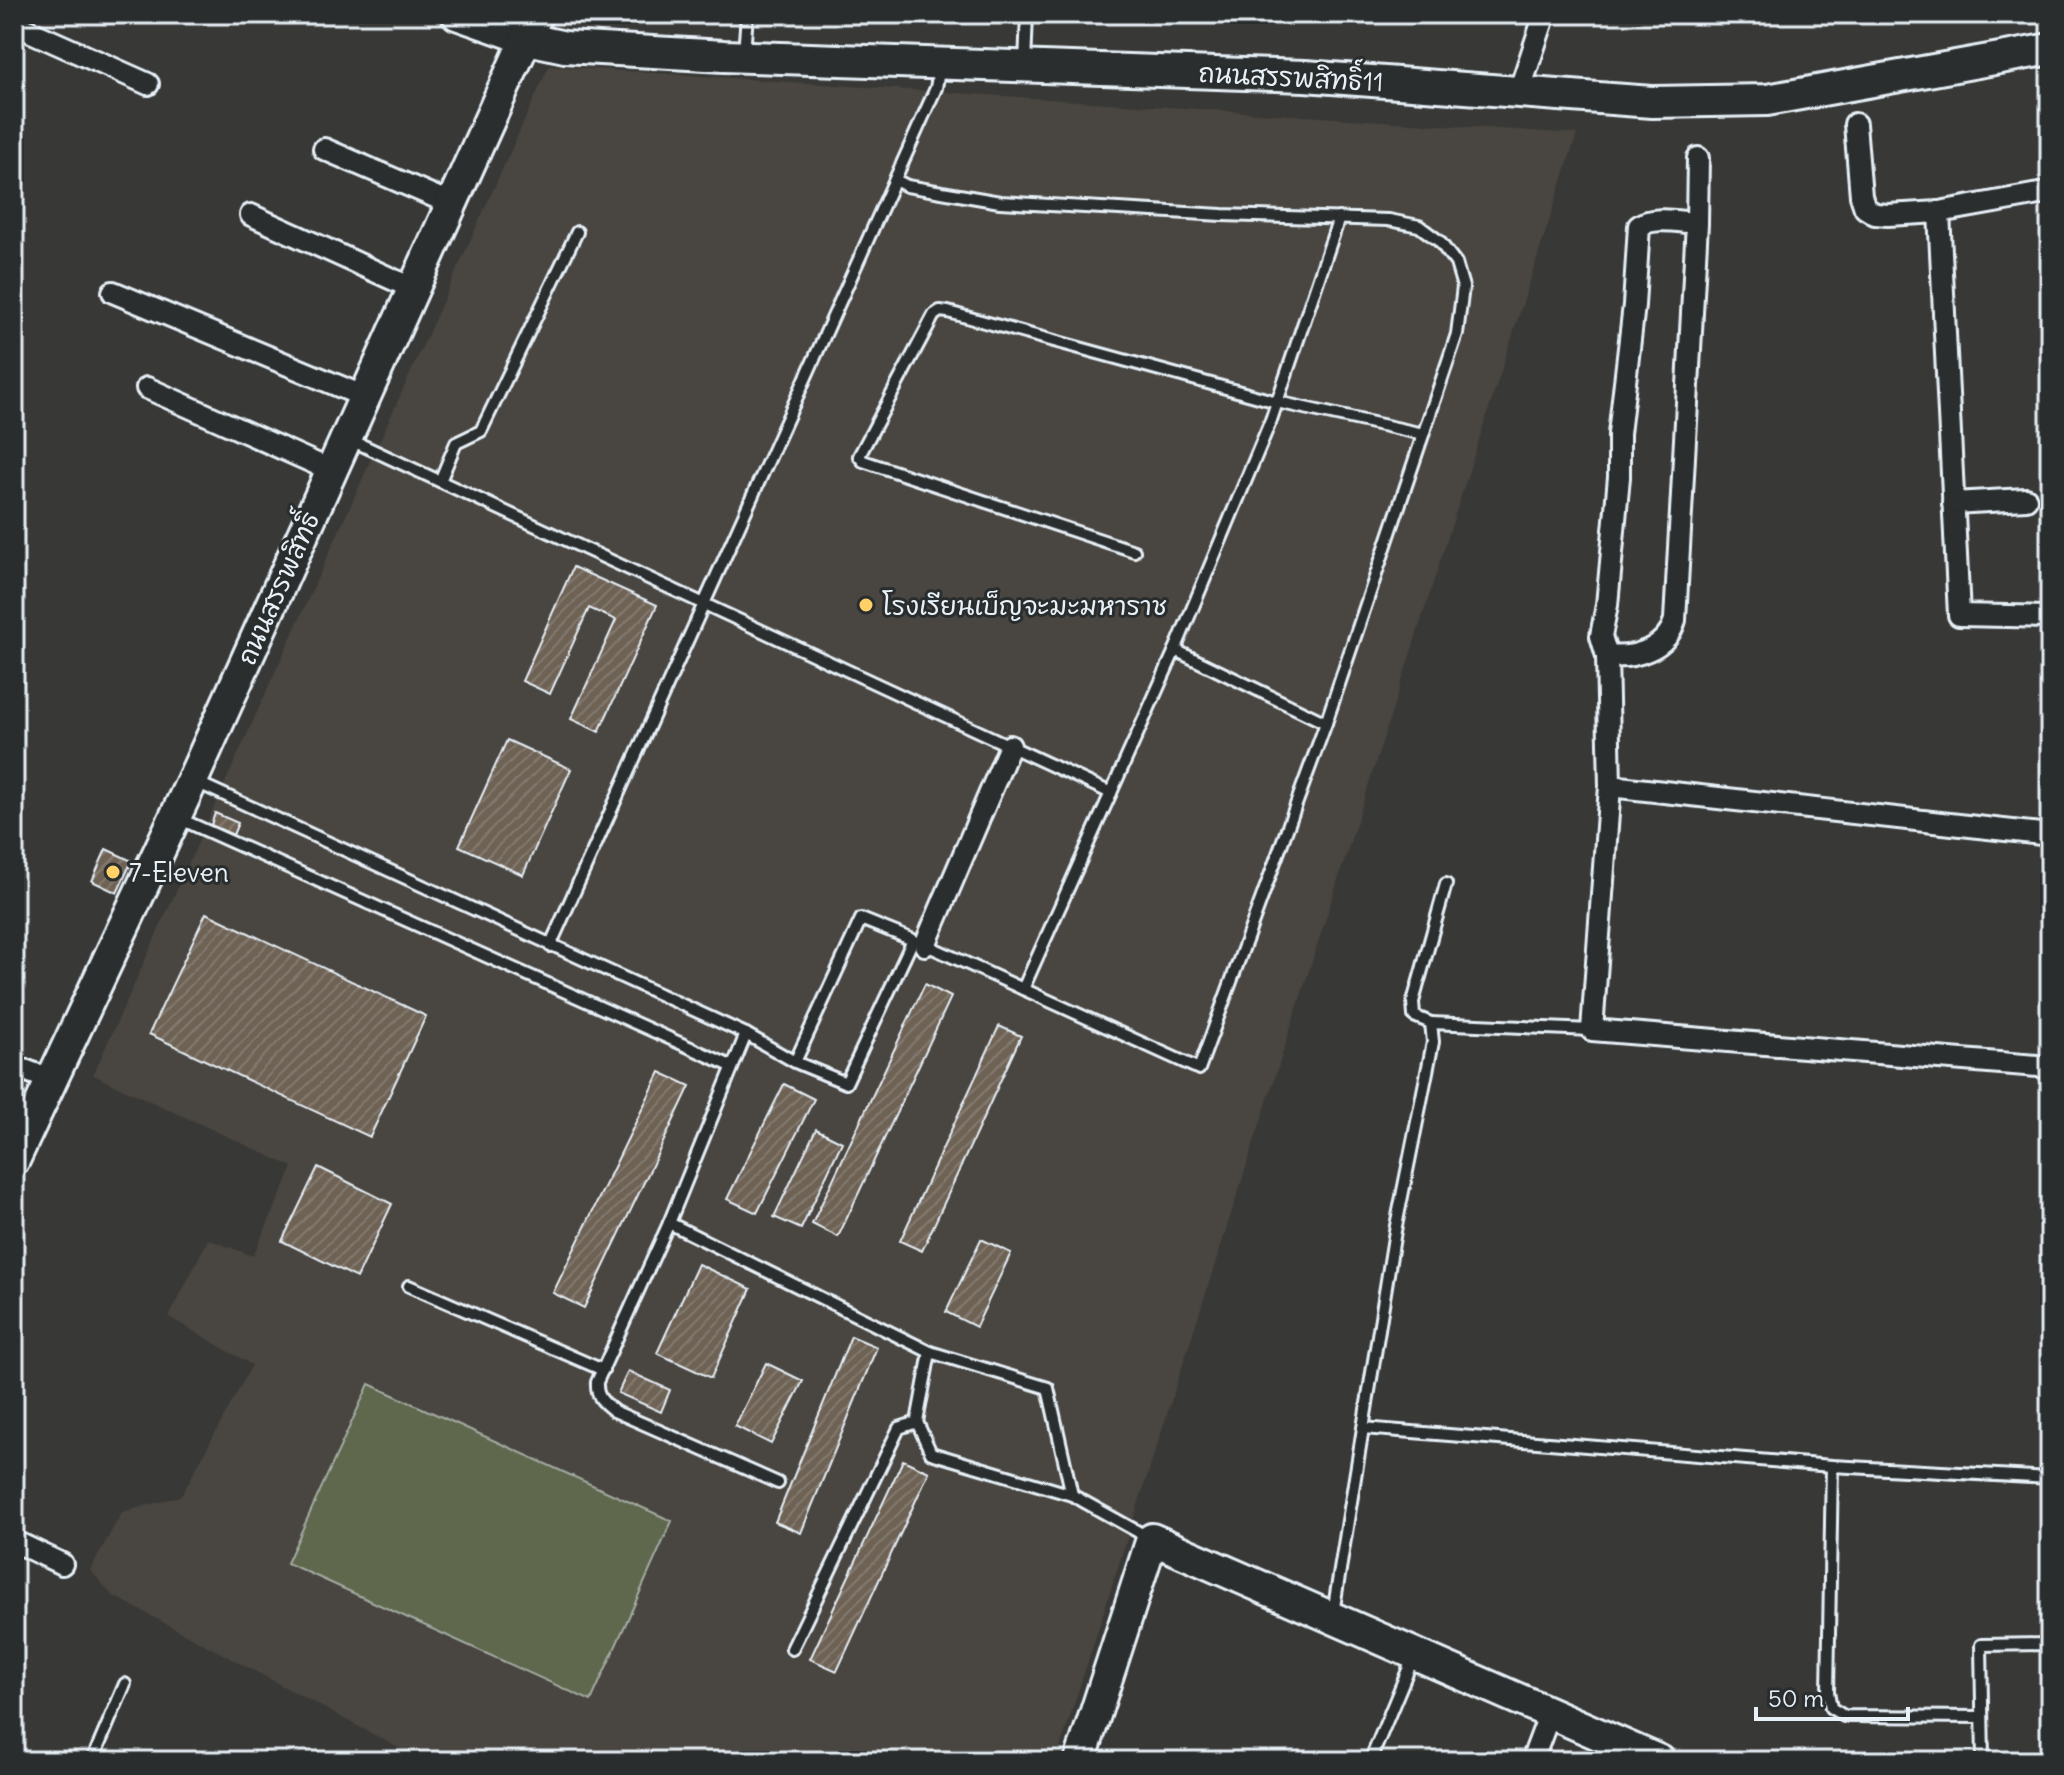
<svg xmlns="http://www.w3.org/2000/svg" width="2064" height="1775" font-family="Delius,'Playpen Sans Thai',sans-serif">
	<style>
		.built { fill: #48453f }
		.pitch { fill: #5f674e; stroke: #a4aca3; stroke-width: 2 }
		.building { fill: url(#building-hatch); stroke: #e8f1f8; stroke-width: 2 }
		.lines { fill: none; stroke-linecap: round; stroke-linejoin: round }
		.lane-casing { stroke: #e8f1f8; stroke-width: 16 }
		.street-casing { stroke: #e8f1f8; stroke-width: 26 }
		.secondary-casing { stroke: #e8f1f8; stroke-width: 36 }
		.lane { stroke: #2a2d2e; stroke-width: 10 }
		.street { stroke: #2a2d2e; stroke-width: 20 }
		.secondary { stroke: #2a2d2e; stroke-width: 30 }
		.poi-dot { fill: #ffd166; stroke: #2a2d2e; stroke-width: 3 }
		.labels { text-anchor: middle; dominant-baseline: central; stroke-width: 6; stroke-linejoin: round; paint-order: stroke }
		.street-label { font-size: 26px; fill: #e8f1f8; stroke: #2a2d2e }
		.poi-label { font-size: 26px; fill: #e8f1f8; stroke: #2a2d2e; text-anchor: start }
	</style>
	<defs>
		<pattern id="building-hatch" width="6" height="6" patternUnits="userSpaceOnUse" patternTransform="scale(2)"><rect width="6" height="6" fill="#6e6255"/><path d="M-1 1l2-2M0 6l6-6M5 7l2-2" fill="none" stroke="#83796e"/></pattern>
	</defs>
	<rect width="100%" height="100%" fill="#383836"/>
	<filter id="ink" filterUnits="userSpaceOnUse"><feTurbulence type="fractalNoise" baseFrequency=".0125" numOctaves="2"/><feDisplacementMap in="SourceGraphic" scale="16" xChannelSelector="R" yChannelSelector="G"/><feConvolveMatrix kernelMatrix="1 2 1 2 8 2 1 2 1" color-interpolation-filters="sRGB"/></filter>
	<g filter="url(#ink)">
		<path class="built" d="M549 66 1577 134 1056 1761H423L112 1595 90 1570 122 1512 181 1496 252 1365 169 1317 208 1239 253 1256 293 1167 93 1075Z"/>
		<path class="pitch" d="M369 1384 672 1521 591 1701 287 1563Z"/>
		<g class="building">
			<path d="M573 567 657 605 599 732 571 719 616 620 589 608 550 694 522 681Z"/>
			<path d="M507 740 571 769 523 875 459 846Z"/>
			<path d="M215 813 238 823 233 835 211 825Z"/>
			<path d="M106 849 132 861 117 893 92 881Z"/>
			<path d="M206 913 426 1016 370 1137 149 1034Z"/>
			<path d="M925 984 951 997 838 1237 812 1224Z"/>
			<path d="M999 1026 1021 1036 922 1251 900 1241Z"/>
			<path d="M660 1072 690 1086 584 1308 553 1293Z"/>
			<path d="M784 1084 814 1099 757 1213 727 1199Z"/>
			<path d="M816 1129 842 1142 801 1229 774 1217Z"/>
			<path d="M318 1167 392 1204 357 1278 282 1241Z"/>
			<path d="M981 1239 1011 1253 976 1327 946 1312Z"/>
			<path d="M698 1264 751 1289 711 1378 657 1353Z"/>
			<path d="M14 1324 25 1330 18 1344 14 1341Z"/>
			<path d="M851 1336 877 1347 801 1533 775 1522Z"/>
			<path d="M766 1363 803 1381 771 1444 735 1426Z"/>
			<path d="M628 1371 670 1390 661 1412 618 1393Z"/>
			<path d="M903 1460 929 1472 837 1671 810 1659Z"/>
		</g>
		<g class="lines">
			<defs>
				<g id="lane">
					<path d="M744 54 747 14"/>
					<path d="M1025 64 1027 14"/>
					<path d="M895 180 907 186 1000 202 1222 215 1389 220 1419 226 1439 241 1456 263 1463 287 1457 334 1326 723"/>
					<path d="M351 440 1111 793"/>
					<path d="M440 481 456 443 481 431 577 232"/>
					<path d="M1134 551 863 461 859 456 934 315 940 311 948 312 1277 402 1423 434"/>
					<path d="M194 781 746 1034 795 1062 846 1083 913 940 861 919 795 1062"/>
					<path d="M178 818 731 1066"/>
					<path d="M924 944 1199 1069 1326 723 1175 650"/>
					<path d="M550 946 936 88 940 65"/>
					<path d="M1023 989 1175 650 1271 420 1339 218"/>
					<path d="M1431 1023 1592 1030"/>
					<path d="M746 1034 669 1223 930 1352 1048 1388 1072 1495 931 1453 917 1422"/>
					<path d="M669 1223 597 1382C596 1397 603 1402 614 1411L778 1483"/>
					<path d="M409 1286 603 1370"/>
					<path d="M1363 1428 1832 1466 2050 1478"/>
					<path d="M1832 1466 1828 1692 1831 1708 1844 1716 1982 1717"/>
					<path d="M1072 1495 1151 1539"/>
					<path d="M1333 1613 1395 1231 1433 1042 1431 1023 1414 1016 1413 1002 1446 884"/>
					<path d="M792 1649 899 1428 917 1422 930 1352"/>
					<path d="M92 1761 125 1684"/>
					<path d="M1370 1761 1413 1658"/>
					<path d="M1983 1761 1981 1645 2050 1644"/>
				</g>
				<g id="street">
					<path d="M18 26 148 84"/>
					<path d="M1519 92 1545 14"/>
					<path d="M1855 124 1861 196 1865 208 1875 214 1888 215 1939 212 2050 192"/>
					<path d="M324 149 454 205"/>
					<path d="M1698 158 1697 223 1675 620C1667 649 1635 659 1607 656L1610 786 1592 1030 2050 1067"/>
					<path d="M1939 212 1959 615 2050 617"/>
					<path d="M251 215 414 289"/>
					<path d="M113 292 365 397"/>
					<path d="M147 388 330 470"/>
					<path d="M1953 503 2026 499"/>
					<path d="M1607 656 1601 636 1607 605 1619 477V434L1634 305 1639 226C1654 216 1679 222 1697 223"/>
					<path d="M1610 786 2050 835"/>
					<path d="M925 945 1010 746"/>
					<path d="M14 1066 51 1080"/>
					<path d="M14 1541 62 1564"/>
					<path d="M1532 1761 1550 1713"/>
				</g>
				<g id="secondary">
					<path d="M457 14 528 39 565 47 724 56 1305 76 1652 102 1767 100 2050 49"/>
					<path d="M14 1160 192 781 537 14"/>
					<path d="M1080 1761 1152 1539 1660 1761"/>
				</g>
			</defs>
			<use href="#lane" class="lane-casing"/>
			<use href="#street" class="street-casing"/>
			<use href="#secondary" class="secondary-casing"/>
			<use href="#lane" class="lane"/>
			<use href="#street" class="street"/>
			<use href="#secondary" class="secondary"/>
		</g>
	</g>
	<g class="poi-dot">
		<circle cx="866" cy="605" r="8"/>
		<circle cx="113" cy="872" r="8"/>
	</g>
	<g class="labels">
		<g class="street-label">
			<text transform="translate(1291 77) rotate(3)">ถนนสรรพสิทธิ์11</text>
			<text transform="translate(278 588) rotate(-66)">ถนนสรรพสิทธิ์</text>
		</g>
		<g class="poi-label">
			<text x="882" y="605">โรงเรียนเบ็ญจะมะมหาราช</text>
			<text x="129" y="872">7-Eleven</text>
		</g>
	</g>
	<rect width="2064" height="1775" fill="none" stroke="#2a2d2e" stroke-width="48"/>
	<rect x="24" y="24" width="2016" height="1727" fill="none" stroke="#e8f1f8" stroke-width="3" filter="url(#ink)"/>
	<path d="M1756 1707v12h152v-12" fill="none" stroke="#e8f1f8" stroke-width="4"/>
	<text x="1768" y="1707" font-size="24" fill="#e8f1f8" stroke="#2a2d2e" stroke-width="6" paint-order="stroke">50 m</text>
</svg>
